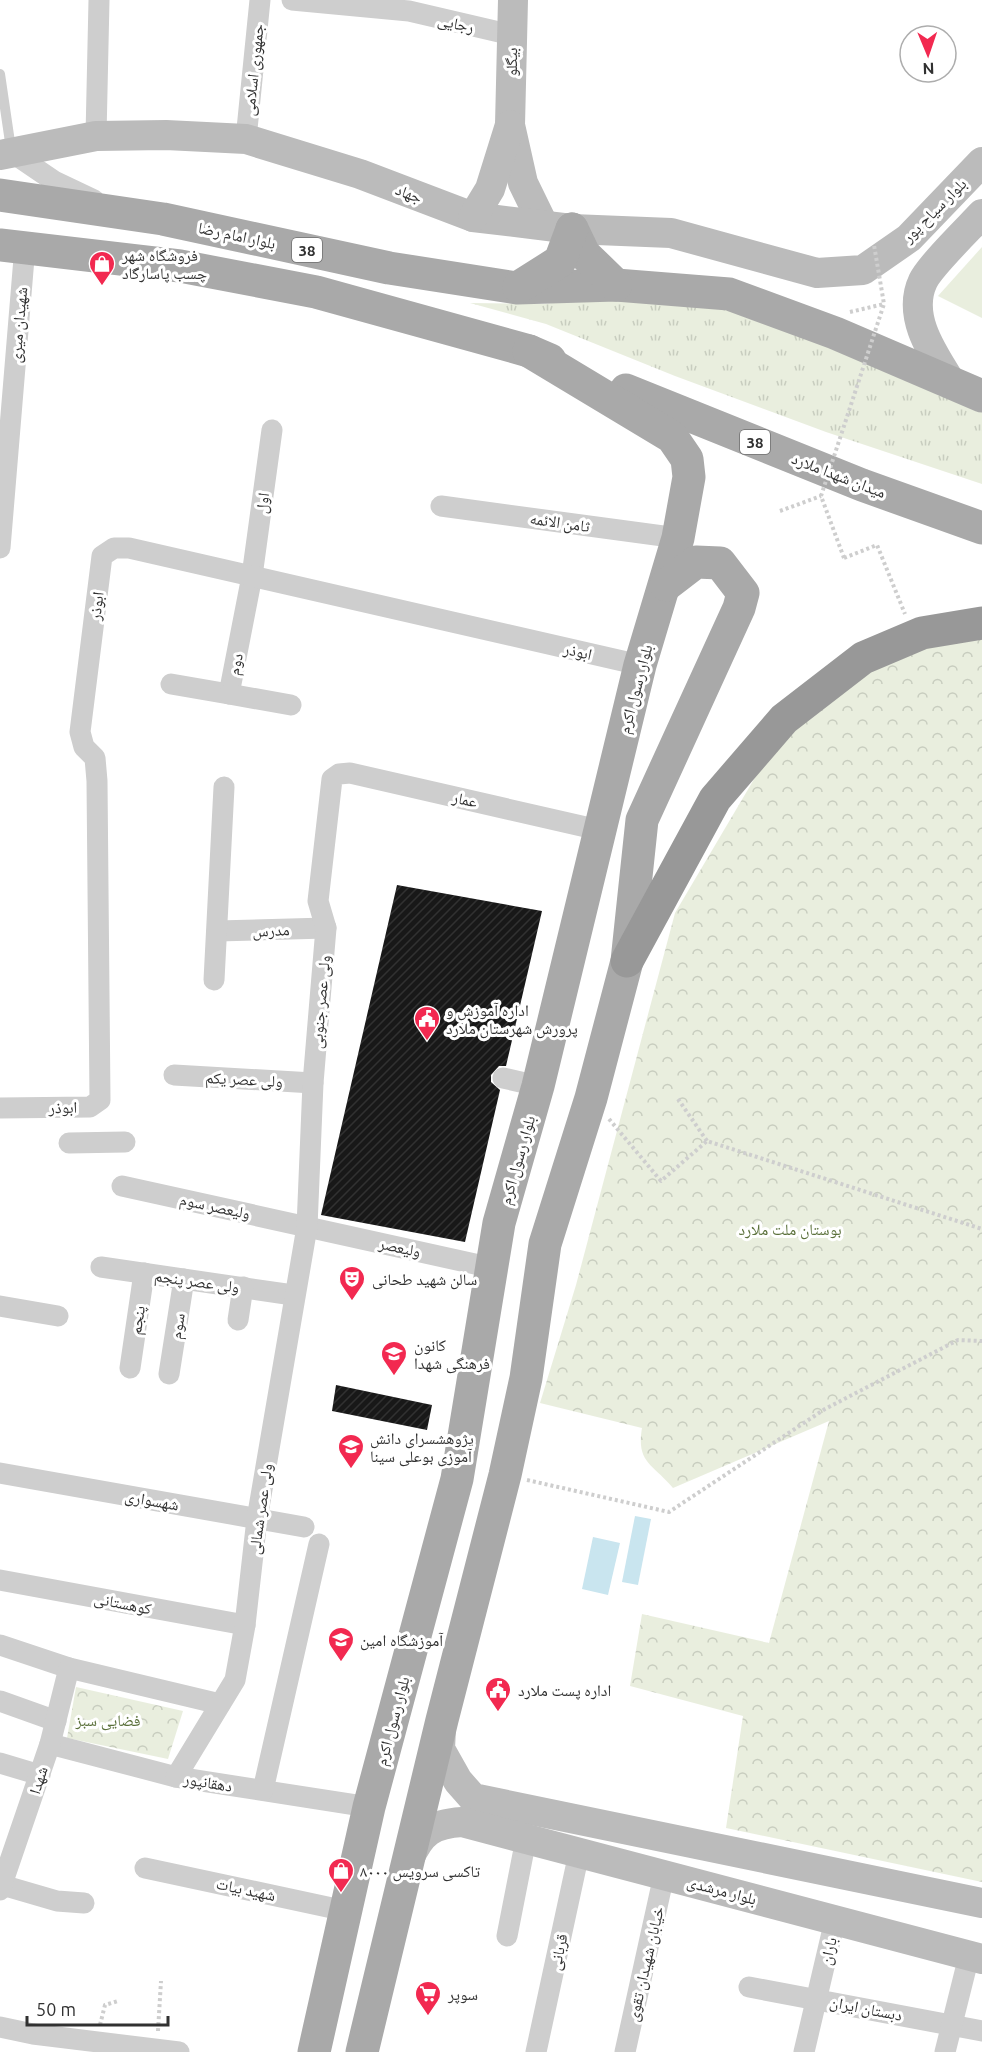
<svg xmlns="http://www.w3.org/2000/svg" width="982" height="2052" font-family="Ubuntu,'Noto Naskh Arabic',sans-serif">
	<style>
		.grass { fill: url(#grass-tufts) }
		.forest { fill: url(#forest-crowns) }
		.garden { fill: #e9eede }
		.water { fill: #c9e5ef }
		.building { fill: url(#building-hatch) }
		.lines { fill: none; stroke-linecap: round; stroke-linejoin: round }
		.path { stroke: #cecece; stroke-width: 4; stroke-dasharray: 3 3; stroke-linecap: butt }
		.lane { stroke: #cecece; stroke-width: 10 }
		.street { stroke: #cecece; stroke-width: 21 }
		.secondary { stroke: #bbb; stroke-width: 30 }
		.primary { stroke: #a9a9a9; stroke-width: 33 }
		.highway { stroke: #989898; stroke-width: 33 }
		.path-bridge { stroke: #cecece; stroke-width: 4; stroke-dasharray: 3 3; stroke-linecap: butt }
		.labels { text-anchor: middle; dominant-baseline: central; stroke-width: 6; stroke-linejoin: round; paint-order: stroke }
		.shield { fill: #fff; stroke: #6f6f6f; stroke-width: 1.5 }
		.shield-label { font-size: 15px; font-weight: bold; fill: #313131 }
		.street-label { font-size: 16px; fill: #313131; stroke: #fff }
		.poi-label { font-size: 16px; fill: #313131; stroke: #fff; text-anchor: start }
		.park-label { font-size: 16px; fill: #5a703a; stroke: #fff }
	</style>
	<defs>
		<pattern id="grass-tufts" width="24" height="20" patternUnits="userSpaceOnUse" patternTransform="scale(1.5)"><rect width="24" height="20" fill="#e9eede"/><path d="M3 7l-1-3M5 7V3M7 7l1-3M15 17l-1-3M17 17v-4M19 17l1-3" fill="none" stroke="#c8cdbf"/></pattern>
		<pattern id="forest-crowns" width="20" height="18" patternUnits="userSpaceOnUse" patternTransform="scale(1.5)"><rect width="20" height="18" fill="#e9eede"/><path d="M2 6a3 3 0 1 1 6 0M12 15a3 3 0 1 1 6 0" fill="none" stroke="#c8cdbf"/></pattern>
		<pattern id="building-hatch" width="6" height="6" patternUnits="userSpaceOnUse" patternTransform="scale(1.5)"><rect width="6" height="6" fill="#181818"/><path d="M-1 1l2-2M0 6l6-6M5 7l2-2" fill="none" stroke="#313131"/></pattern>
	</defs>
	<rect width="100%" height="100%" fill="#fff"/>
	<path class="grass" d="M635 295 726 302 982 402V484L826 432 675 376 546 324 470 303 542 304Z"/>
	<g class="forest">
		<path d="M982 635V1882L726 1828 743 1716 630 1686 642 1614 769 1643 829 1421 673 1488C653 1464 636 1463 642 1428L540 1403 576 1285 675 913 763 764 838 686 894 655Z"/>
		<path d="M76 1687 183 1711 168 1759 67 1738Z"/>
	</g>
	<path class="garden" d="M982 247V318L938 296Z"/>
	<g class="water">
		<path d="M635 1516 651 1519 638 1585 622 1582Z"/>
		<path d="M593 1537 620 1543 608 1595 582 1589Z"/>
	</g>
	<g class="building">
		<path d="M397 885 542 911 506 1066H499L491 1075V1082L500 1090 465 1242 321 1215Z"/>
		<path d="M336 1385 432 1405 427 1430 332 1411Z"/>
	</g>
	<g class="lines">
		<g class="path">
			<path d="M850 312 884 304"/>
			<path d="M780 511 821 496"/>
			<path d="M844 558 877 545 905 614"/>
			<path d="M678 1099 707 1141"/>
			<path d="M609 1119 661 1181 707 1141 982 1229"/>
			<path d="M527 1480 669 1512 825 1409 958 1340 982 1341"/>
			<path d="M100 2025 105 2005 118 2001"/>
			<path d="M158 2031 161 1981"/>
		</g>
		<path class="lane" d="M0 74 11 149"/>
		<g class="street">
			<path d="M292 0 409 11 512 35"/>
			<path d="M96 136 99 0"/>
			<path d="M246 139 260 0"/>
			<path d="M7 149 54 181 94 200"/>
			<path d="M441 506 678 538"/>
			<path d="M0 548 25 246"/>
			<path d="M171 684 229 694 252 576 272 430"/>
			<path d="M229 694 291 705"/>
			<path d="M217 931 326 928"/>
			<path d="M214 980 224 787"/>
			<path d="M174 1075 313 1083"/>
			<path d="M503 1078 538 1086"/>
			<path d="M0 1108 90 1107 100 1100 97 781 95 758 84 747 80 732 102 556 114 548H129L640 665"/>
			<path d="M69 1143 125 1142"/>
			<path d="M122 1186 493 1268"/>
			<path d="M101 1267 293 1295"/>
			<path d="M0 1306 58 1316"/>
			<path d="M238 1320 243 1287"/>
			<path d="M130 1368 144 1273"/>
			<path d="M169 1374 184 1279"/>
			<path d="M0 1473 304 1527"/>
			<path d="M0 1580 245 1625"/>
			<path d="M0 1645 69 1668 220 1704"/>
			<path d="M0 1701 56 1721"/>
			<path d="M50 1744 176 1777 369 1807"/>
			<path d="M0 1763 40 1775"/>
			<path d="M176 1777 235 1680 245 1625 257 1519 307 1227 313 1083 326 928 318 901 332 779 339 774 350 773 599 830"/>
			<path d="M263 1790 319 1544"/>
			<path d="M145 1868 346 1911"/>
			<path d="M2 1885 57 1901 84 1903"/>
			<path d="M0 1890 50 1744 69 1668"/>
			<path d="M507 1936 526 1839"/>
			<path d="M749 1987 982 2031"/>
			<path d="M0 2027 33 2034 179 2052"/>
			<path d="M536 2052 579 1853"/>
			<path d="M625 2052 664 1875"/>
			<path d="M804 2052 835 1920"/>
			<path d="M945 2052 969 1956"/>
		</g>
		<g class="secondary">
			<path d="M513 0 510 125 523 183 543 224"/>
			<path d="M0 155 96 136 166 135 246 139 360 174 473 217 572 229 671 233 817 273 863 270 909 238 982 162"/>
			<path d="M473 217 490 189 510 125"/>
			<path d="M952 384C934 355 906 317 923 281 930 266 969 228 982 214"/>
			<path d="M441 1728 440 1749 458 1781 473 1798 982 1903"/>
			<path d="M409 1859C421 1832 432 1824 462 1822L982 1959"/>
		</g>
		<g class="primary">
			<path d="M0 195 163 219 389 268 517 288 616 285 729 294 835 333 982 396"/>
			<path d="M572 229 584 254 616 285"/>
			<path d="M0 245 180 266 316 292 529 351 550 360"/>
			<path d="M519 287 560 261 572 229"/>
			<path d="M626 390 862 485 982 528"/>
			<path d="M314 2052 369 1807 457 1479 499 1223 538 1086 640 665 678 538 689 477 687 459 672 437 529 351"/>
			<path d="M362 2052 442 1720 505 1475 526 1378 545 1244 591 1098 627 961 642 820 739 608 743 593 720 563 696 562 666 585"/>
		</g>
		<path class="highway" d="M627 961 715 799 784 719 863 658 922 633 982 623"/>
		<path class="path-bridge" d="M844 558 821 496 884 304 874 245"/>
	</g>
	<defs>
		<symbol id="shop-pin" viewBox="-11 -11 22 30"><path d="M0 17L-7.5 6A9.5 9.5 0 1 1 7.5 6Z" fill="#f22950" stroke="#fff"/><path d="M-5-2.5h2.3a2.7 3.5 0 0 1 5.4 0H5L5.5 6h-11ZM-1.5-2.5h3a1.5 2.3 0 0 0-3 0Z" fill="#fff"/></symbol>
		<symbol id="civic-pin" viewBox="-11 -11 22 30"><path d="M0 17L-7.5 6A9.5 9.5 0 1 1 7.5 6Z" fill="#f22950" stroke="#fff"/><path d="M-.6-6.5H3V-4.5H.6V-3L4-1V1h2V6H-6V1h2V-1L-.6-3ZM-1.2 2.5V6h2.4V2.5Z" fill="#fff"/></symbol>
		<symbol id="theatre-pin" viewBox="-11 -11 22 30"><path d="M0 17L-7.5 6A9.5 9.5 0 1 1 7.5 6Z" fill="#f22950" stroke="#fff"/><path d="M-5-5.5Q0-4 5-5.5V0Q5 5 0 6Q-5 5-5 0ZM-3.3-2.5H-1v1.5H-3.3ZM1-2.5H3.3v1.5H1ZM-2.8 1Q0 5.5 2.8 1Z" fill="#fff"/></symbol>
		<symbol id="school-pin" viewBox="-11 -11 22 30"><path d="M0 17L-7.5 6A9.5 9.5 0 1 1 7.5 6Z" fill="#f22950" stroke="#fff"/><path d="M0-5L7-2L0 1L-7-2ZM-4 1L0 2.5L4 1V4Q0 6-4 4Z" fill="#fff"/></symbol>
		<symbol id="supermarket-pin" viewBox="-11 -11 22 30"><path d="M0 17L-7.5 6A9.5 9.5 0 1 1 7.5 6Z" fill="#f22950" stroke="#fff"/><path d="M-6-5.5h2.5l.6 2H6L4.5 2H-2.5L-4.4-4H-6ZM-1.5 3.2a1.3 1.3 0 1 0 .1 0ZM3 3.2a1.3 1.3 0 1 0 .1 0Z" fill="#fff"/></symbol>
	</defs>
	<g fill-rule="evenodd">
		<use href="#shop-pin" x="87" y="249" width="30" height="40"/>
		<use href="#civic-pin" x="412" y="1004" width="30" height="40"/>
		<use href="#theatre-pin" x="337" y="1264" width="30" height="40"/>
		<use href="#school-pin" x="379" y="1339" width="30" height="40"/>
		<use href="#school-pin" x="336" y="1432" width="30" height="40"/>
		<use href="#school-pin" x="326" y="1625" width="30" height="40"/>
		<use href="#civic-pin" x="483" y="1675" width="30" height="40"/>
		<use href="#shop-pin" x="326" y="1856" width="30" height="40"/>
		<use href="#supermarket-pin" x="413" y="1979" width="30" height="40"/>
	</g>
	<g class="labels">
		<g class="shield">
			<rect x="292" y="238" width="30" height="24" rx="4.5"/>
			<rect x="740" y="430" width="30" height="24" rx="4.5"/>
		</g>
		<g class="shield-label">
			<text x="307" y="250">38</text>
			<text x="755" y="442">38</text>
		</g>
		<g class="street-label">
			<text transform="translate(456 23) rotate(13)">رجایی</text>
			<text transform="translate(511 62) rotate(-89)">بیگلو</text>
			<text transform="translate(253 70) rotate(-84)">جمهوری اسلامی</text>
			<text transform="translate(409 193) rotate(21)">جهاد</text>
			<text transform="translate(934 210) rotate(-45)">بلوار سیاح پور</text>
			<text transform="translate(237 235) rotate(12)">بلوار امام رضا</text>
			<text transform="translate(18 325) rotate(-85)">شهیدان میری</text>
			<text transform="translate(839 475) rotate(21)">میدان شهدا ملارد</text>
			<text transform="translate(262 503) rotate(-82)">اول</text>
			<text transform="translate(560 522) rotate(8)">ثامن الائمه</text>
			<text transform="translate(96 606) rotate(-83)">ابوذر</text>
			<text transform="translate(578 651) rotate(13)">ابوذر</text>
			<text transform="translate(235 664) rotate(-79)">دوم</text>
			<text transform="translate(635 689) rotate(-75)">بلوار رسول اکرم</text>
			<text transform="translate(465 799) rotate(13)">عمار</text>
			<text transform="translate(271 930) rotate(-2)">مدرس</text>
			<text transform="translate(320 1002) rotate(-85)">ولی عصر جنوبی</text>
			<text transform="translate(244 1079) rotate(3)">ولی عصر یکم</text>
			<text transform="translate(63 1107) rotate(-1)">ابوذر</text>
			<text transform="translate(517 1160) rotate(-74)">بلوار رسول اکرم</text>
			<text transform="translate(215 1206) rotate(12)">ولیعصر سوم</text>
			<text transform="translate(400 1247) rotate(12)">ولیعصر</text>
			<text transform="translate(197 1281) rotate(8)">ولی عصر پنجم</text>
			<text transform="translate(137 1320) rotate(-81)">پنجم</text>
			<text transform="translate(177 1326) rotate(-81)">سوم</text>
			<text transform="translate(152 1500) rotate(10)">شهسواری</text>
			<text transform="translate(260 1509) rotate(-82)">ولی عصر شمالی</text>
			<text transform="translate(123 1603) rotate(11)">کوهستانی</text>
			<text transform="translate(392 1721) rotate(-75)">بلوار رسول اکرم</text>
			<text transform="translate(38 1780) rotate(-72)">شهدا</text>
			<text transform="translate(208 1782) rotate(9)">دهقانپور</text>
			<text transform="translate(246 1889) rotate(12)">شهید بیات</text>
			<text transform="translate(722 1890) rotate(15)">بلوار مرشدی</text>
			<text transform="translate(828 1951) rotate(-77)">باران</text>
			<text transform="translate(558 1952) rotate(-78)">قربانی</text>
			<text transform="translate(645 1964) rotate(-77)">خیابان شهیدان تقوی</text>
			<text transform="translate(866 2008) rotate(11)">دبستان ایران</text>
		</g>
		<g class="poi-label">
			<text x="122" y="255">فروشگاه شهر<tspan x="122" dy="18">چسب پاسارگاد</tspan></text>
			<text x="446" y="1010">اداره آموزش و<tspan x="446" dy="18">پرورش شهرستان ملارد</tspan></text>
			<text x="372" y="1279">سالن شهید طحانی</text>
			<text x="414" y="1345">کانون<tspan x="414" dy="18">فرهنگی شهدا</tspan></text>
			<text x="370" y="1438">پژوهشسرای دانش<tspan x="370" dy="18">آموزی بوعلی سینا</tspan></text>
			<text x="360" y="1640">آموزشگاه امین</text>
			<text x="518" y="1690">اداره پست ملارد</text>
			<text x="360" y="1871">تاکسی سرویس ۸۰۰۰</text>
			<text x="448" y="1994">سوپر</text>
		</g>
		<g class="park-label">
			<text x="790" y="1229">بوستان ملت ملارد</text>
			<text x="108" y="1720">فضایی سبز</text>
		</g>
	</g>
	<g transform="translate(928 54) rotate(178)"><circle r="28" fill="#ffffff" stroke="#adadad" stroke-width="1.5"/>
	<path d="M0-4.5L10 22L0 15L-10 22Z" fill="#f22950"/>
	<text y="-9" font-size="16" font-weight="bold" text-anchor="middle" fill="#313131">N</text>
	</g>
	<path d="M27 2016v9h141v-9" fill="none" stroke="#313131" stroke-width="3"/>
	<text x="36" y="2016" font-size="18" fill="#313131" stroke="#ffffff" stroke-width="4.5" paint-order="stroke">50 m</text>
</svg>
